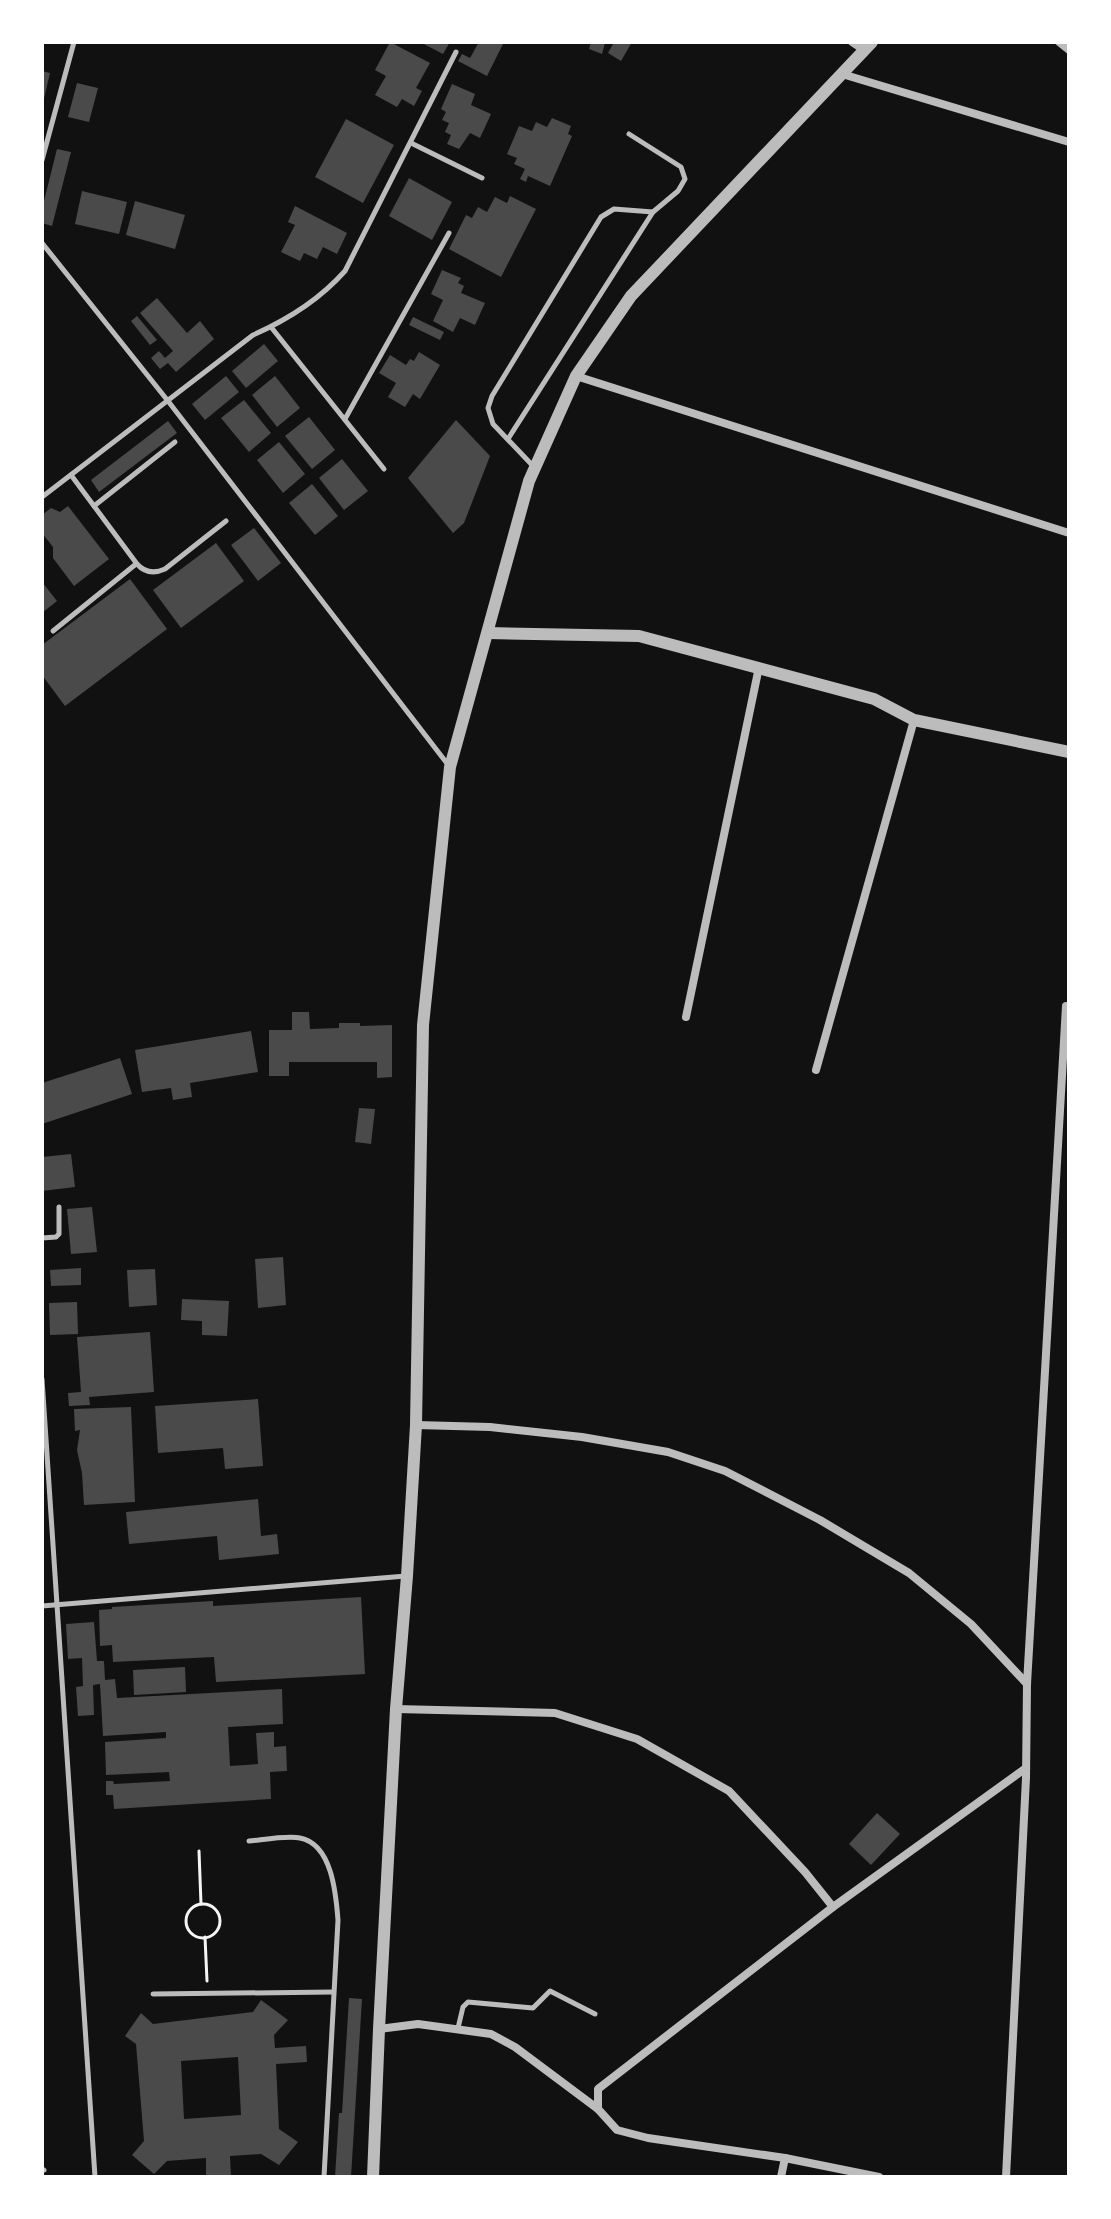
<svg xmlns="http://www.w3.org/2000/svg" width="1111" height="2219" font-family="Raleway,sans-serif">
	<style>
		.building { fill: #4a4a4a; fill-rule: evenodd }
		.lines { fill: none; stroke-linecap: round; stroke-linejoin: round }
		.path { stroke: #f5f5f5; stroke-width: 3 }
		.service { stroke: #bcbcbc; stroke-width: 5 }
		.minor { stroke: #bcbcbc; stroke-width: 8 }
		.tertiary { stroke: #bcbcbc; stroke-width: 12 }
	</style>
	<rect width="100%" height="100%" fill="#111"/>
	<g class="building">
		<path d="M390 42 430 63 416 88 422 91 414 106 402 99 397 107 375 95 386 76 375 70Z"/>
		<path d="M420 42H450L443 54Z"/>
		<path d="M479 42H504L487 76 458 61 462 54 470 58Z"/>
		<path d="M591 42 605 43 602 54 589 49Z"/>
		<path d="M614 42H632L621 61 608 53Z"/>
		<path d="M42 71 50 73 43 103 42 102Z"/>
		<path d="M77 83 98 88 89 122 68 117Z"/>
		<path d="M452 84 475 94 471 105 491 114 480 138 470 133 459 149 447 144 451 135 445 132 449 123 442 120 446 112 441 109Z"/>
		<path d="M552 118 571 126 568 134 572 136 550 186 528 176 526 182 520 179 525 169 514 164 517 158 507 154 519 126 532 131 536 122 547 127Z"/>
		<path d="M346 119 394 145 363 203 315 177Z"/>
		<path d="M57 149 71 152 52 226 42 223V209Z"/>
		<path d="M409 178 452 202 432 240 389 216Z"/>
		<path d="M82 191 127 202 119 234 75 224Z"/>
		<path d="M510 196 536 209 501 277 449 249 466 215 472 218 478 207 487 212 495 197 507 203Z"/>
		<path d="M135 201 185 215 175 249 126 235Z"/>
		<path d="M295 206 347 233 337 254 323 247 317 259 304 253 300 261 281 252 295 225 288 222Z"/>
		<path d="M442 270 461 278 458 283 464 286 461 293 485 303 475 325 460 318 453 332 433 321 443 300 431 294Z"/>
		<path d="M157 298 187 333 200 321 214 339 176 372 168 363 160 369 151 358 159 351 165 358 173 351 140 313Z"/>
		<path d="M137 316 157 340 150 345 131 321Z"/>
		<path d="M413 317 444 332 440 340 409 325Z"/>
		<path d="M264 344 278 361 246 388 232 371Z"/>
		<path d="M419 352 440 365 420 399 413 394 405 407 388 397 396 383 379 373 390 355 406 365 410 359 414 361Z"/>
		<path d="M226 376 239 392 205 420 192 404Z"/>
		<path d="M275 376 300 408 277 427 252 395Z"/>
		<path d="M244 400 271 433 249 452 221 418Z"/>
		<path d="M309 417 335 450 312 469 285 436Z"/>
		<path d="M456 420 490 456 464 523 453 533 408 478Z"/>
		<path d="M168 421 177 433 99 492 91 480Z"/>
		<path d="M279 442 305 474 283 493 257 460Z"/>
		<path d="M342 459 368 491 344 510 319 478Z"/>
		<path d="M312 484 338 516 315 535 289 503Z"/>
		<path d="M68 506 109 559 74 586 53 558V547L42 533V515L51 508 60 512Z"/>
		<path d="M254 528 281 563 258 581 231 545Z"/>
		<path d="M216 543 244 581 181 628 153 590Z"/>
		<path d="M130 579 167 629 65 706 42 675V645Z"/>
		<path d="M42 582 57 601 42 613Z"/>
		<path d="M292 1012H309L310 1029 339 1028V1023H360V1026L392 1025V1077L377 1078V1062H289V1076H269V1030H292Z"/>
		<path d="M251 1031 258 1072 190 1083 192 1097 173 1100 171 1088 142 1092 135 1050Z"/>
		<path d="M120 1058 132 1094 42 1124V1083Z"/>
		<path d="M359 1108 375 1109 371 1144 355 1142Z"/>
		<path d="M71 1154 75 1187 42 1191V1157Z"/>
		<path d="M92 1207 97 1252 71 1254 67 1209Z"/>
		<path d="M283 1257 286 1305 258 1308 255 1259Z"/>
		<path d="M81 1268V1285L51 1286 50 1270Z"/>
		<path d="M155 1269 157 1305 129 1307 127 1270Z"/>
		<path d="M182 1299 229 1301 227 1336 202 1335V1321L181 1320Z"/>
		<path d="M77 1302 78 1334 50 1335 49 1303Z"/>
		<path d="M150 1332 154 1392 89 1397 90 1405 69 1406 68 1393 81 1392 77 1337Z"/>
		<path d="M258 1399 263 1466 225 1469 223 1448 158 1453 155 1406Z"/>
		<path d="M131 1407 135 1502 84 1505 82 1473 77 1450 80 1430 75 1431 74 1409Z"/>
		<path d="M258 1499 261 1536 277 1534 279 1554 219 1560 217 1536 129 1544 126 1512Z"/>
		<path d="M361 1597 365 1674 216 1682 214 1657 113 1662 112 1645 100 1646 99 1610 112 1609V1607L213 1601V1606Z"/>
		<path d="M94 1622 97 1661H104L105 1680 115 1679 117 1698 282 1689 283 1724 228 1727 230 1766 258 1764 256 1733 274 1732V1747L286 1746 287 1771 270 1772 271 1799 114 1809 113 1795H106V1781H113L114 1784 170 1781 169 1772 106 1775 105 1742 166 1738V1732L103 1736 100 1684 93 1685 94 1715 78 1716 76 1687 83 1686 82 1658 68 1659 66 1624Z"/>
		<path d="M185 1667 186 1692 134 1695 133 1670Z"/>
		<path d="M877 1813 900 1834 871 1865 849 1844Z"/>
		<path d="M349 1998 362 1999 351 2177H335L339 2113H342Z"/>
		<path d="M261 2000 288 2020 274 2035 275 2048 306 2046 307 2062 276 2064 279 2129 298 2142 279 2165 261 2154 230 2156 231 2177H206V2158L167 2161 154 2174 132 2155 144 2141 136 2044 125 2036 141 2013 153 2024 253 2012ZM238 2057 241 2115 184 2119 181 2061Z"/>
	</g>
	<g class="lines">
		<g class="path">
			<path d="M199 1851 201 1904"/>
			<circle cx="203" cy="1921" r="17"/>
			<path d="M205 1937 207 1981"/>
		</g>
		<g class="service">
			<path d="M411 143 482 178"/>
			<path d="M42 160 74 42"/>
			<path d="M42 243 168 401 449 766"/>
			<path d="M271 327 384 469"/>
			<path d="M345 419 449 233"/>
			<path d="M508 439 653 212"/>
			<path d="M534 467 493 424 488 408 492 396 601 217 614 209 653 212 678 191 685 179 681 167 629 134"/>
			<path d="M71 475 137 564C145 573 154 574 165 569L226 521"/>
			<path d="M42 497 253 335C287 320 321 298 345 271L456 52"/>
			<path d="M94 506 175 442"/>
			<path d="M53 631 136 564"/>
			<path d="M42 1238 56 1237 59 1234V1207"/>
			<path d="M42 1379 95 2177"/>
			<path d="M42 1606 406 1576"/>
			<path d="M249 1841C261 1840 288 1835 300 1838 332 1844 336 1894 338 1920L324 2177"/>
			<path d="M153 1994 333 1992"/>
			<path d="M458 2028 463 2007 468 2002 533 2008 550 1991 595 2014"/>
			<path d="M42 2171 44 2170"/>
		</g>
		<g class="minor">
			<path d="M852 42 864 50"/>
			<path d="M1059 42 1069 50"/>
			<path d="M842 74 1069 142"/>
			<path d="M576 376 1069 533"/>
			<path d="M686 1017 759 667"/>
			<path d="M816 1070 914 720"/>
			<path d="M416 1425 490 1427 582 1437 668 1452 725 1471 820 1520 909 1573 971 1624 1027 1684"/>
			<path d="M396 1709 555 1713 637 1739 729 1791 805 1872 833 1907 598 2089V2109L617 2130 648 2138 785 2158 879 2177"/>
			<path d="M833 1907 1026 1768"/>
			<path d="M379 2029 418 2024 491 2034 515 2047 598 2109"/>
			<path d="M781 2177 785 2158"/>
			<path d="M1006 2177 1026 1778 1027 1684 1066 1006H1069"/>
		</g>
		<g class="tertiary">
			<path d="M488 633 639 636 874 699 914 720 1069 752"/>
			<path d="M373 2177 379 2029 396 1709 407 1576 416 1425 423 1025 450 767 529 481 576 376 631 296 872 42"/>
		</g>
	</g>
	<rect width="1111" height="2219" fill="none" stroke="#ffffff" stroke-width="88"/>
</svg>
